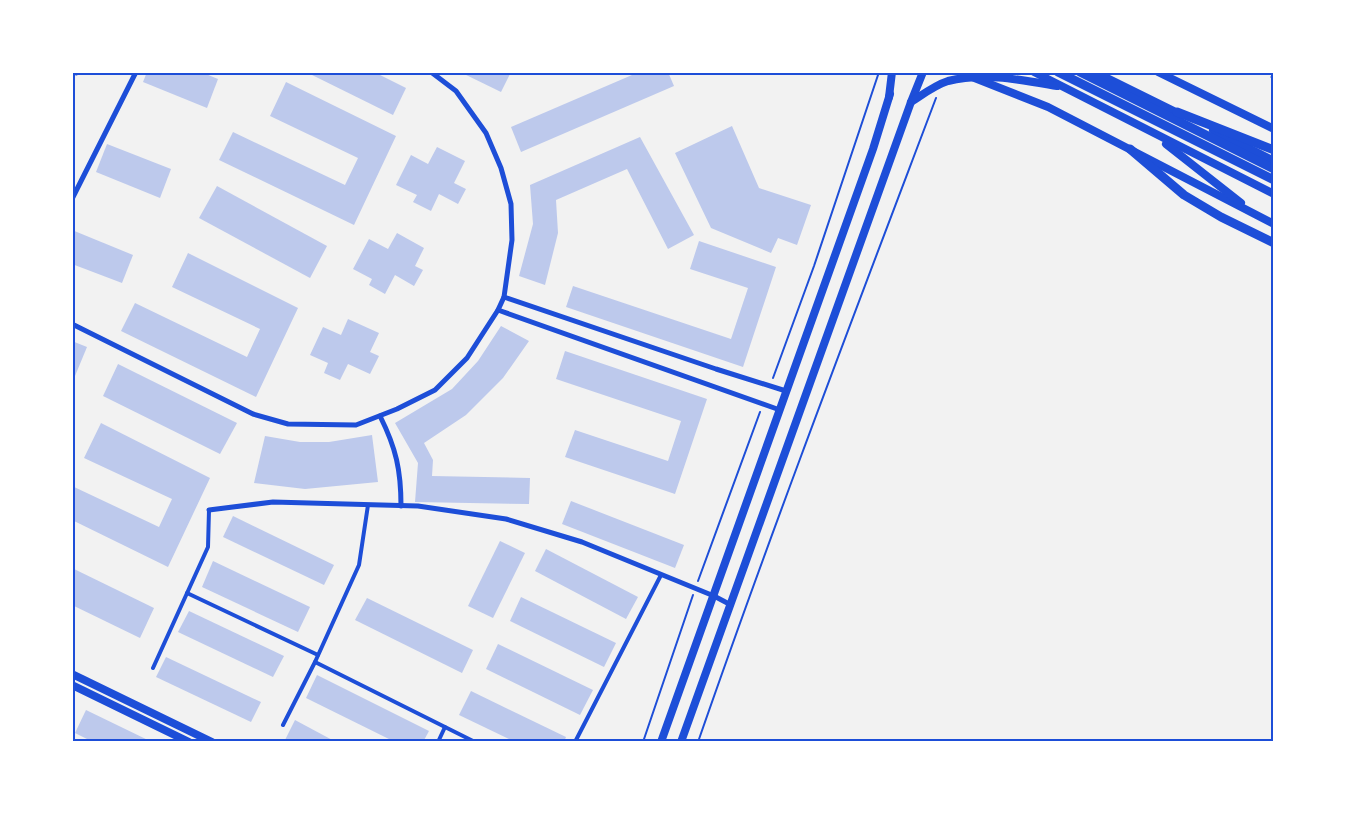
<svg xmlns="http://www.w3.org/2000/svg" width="1346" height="814" font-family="Rubik,sans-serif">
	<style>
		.building { fill: #bdc9ec }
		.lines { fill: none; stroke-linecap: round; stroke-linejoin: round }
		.path { stroke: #1d4ed8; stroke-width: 2 }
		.service { stroke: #1d4ed8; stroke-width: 3 }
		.pedestrian { stroke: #1d4ed8; stroke-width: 4 }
		.minor { stroke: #1d4ed8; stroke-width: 5 }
		.secondary { stroke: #1d4ed8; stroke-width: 8 }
		.primary { stroke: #1d4ed8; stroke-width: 8 }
		.trunk { stroke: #1d4ed8; stroke-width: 9 }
		.neatline { fill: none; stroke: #1d4ed8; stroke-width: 2 }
	</style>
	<rect width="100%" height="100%" fill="#f2f2f2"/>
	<g class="building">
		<path d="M147 72H201L218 79 207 108 143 82Z"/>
		<path d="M306 72H374L406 88 393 115Z"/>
		<path d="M460 72H511L501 92Z"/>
		<path d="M639 72H668L674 86 521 152 511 127Z"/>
		<path d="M286 82 396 136 354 225 219 160 233 132 345 185 358 158 270 116Z"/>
		<path d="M732 126 759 188 811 205 797 245 778 238 771 253 711 228 675 153Z"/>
		<path d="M640 137 694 235 668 249 627 169 556 200 558 233 545 285 519 276 533 224 530 185Z"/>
		<path d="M107 144 171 169 160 198 96 172Z"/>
		<path d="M437 147 465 161 454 183 466 189 458 204 439 194 431 211 413 202 417 195 396 185 411 155 428 164Z"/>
		<path d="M217 186 327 246 310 278 199 218Z"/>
		<path d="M72 230 133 255 122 283 72 264Z"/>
		<path d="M397 233 424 248 415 266 423 270 414 286 395 275 385 294 369 285 372 279 353 269 369 239 388 249Z"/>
		<path d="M699 241 776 267 743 367 566 307 573 286 731 339 748 288 690 269Z"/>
		<path d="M188 253 298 308 256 397 121 331 135 303 247 357 260 329 172 287Z"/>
		<path d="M348 319 379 333 370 352 379 356 370 374 348 364 340 380 324 373 328 363 310 355 323 327 341 335Z"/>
		<path d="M501 326 529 341 503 378 466 415 424 443 433 460 432 476 530 478 529 504 415 502 418 463 395 423 452 389 478 361Z"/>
		<path d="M72 341 87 347 75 376 72 374Z"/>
		<path d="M565 351 707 399 675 494 565 457 575 430 668 461 681 421 556 379Z"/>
		<path d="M118 364 237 423 220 454 103 396Z"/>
		<path d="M101 423 210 478 168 567 72 520V486L159 527 172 499 84 458Z"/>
		<path d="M372 435 378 482 305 489 254 483 265 436 300 442H329Z"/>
		<path d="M571 501 684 545 675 568 562 524Z"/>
		<path d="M233 516 334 565 324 585 223 537Z"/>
		<path d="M500 541 525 553 493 618 468 606Z"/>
		<path d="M546 549 638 597 626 619 535 571Z"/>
		<path d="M213 561 310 607 298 632 202 587Z"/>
		<path d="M72 568 154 608 140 638 72 605Z"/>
		<path d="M521 597 616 643 604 667 510 621Z"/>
		<path d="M367 598 473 650 462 673 355 620Z"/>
		<path d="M189 611 284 656 273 677 178 632Z"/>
		<path d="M498 644 593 690 580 715 486 669Z"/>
		<path d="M166 657 261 702 251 722 156 677Z"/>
		<path d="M317 675 429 731 423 742H395L306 698Z"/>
		<path d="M471 691 566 737 564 742H515L459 715Z"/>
		<path d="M86 710 152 742H93L75 733Z"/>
		<path d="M295 720 336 742H284Z"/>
	</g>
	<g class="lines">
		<g class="path">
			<path d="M773 378 814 266 879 72"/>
			<path d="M698 581 760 412"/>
			<path d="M643 742 693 595"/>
			<path d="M698 742C773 526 855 312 936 98"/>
		</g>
		<g class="service">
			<path d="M72 72 76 74 81 72"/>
			<path d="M1274 74 1272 77 1274 79"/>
		</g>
		<g class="pedestrian">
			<path d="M187 593 318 655"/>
			<path d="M315 662 475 742"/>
			<path d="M153 668 208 547 209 510"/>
			<path d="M283 725 315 662 359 565 368 505"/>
			<path d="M438 742 445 727"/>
			<path d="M575 742 661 575"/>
		</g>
		<g class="minor">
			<path d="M72 199 136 72"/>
			<path d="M504 297 716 369 786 391"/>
			<path d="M498 310 780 410"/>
			<path d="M72 324 253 414 288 424 356 425 397 409 435 390 467 358 498 310 504 297 512 240 511 204 501 168 486 133 456 91 431 72"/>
			<path d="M380 416C396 448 401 470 401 506"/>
			<path d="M209 510 273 502 418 506 506 519 582 542 714 596 731 605"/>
		</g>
		<g class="secondary">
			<path d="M72 674 212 742"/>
			<path d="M72 685 189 742"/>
			<path d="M661 742 873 149 890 94"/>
			<path d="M681 742 911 102 923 72"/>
		</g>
		<g class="primary">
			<path d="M1034 72 1274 194"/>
			<path d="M1095 72 1182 115"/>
			<path d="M1158 72 1274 129"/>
			<path d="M972 77 1048 107 1274 224"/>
			<path d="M889 97 892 72"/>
			<path d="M911 102C922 95 935 85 948 81 984 72 1022 80 1057 86"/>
			<path d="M1213 130 1274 161"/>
			<path d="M1166 144 1241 203"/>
		</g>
		<g class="trunk">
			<path d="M1058 72 1274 180"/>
			<path d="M1080 72 1274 169"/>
			<path d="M1177 112 1274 150"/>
			<path d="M1130 149 1184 195 1221 217 1274 243"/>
		</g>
	</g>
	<rect width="1346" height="814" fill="none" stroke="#ffffff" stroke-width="147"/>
	<rect x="74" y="74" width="1198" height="666" class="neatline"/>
</svg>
